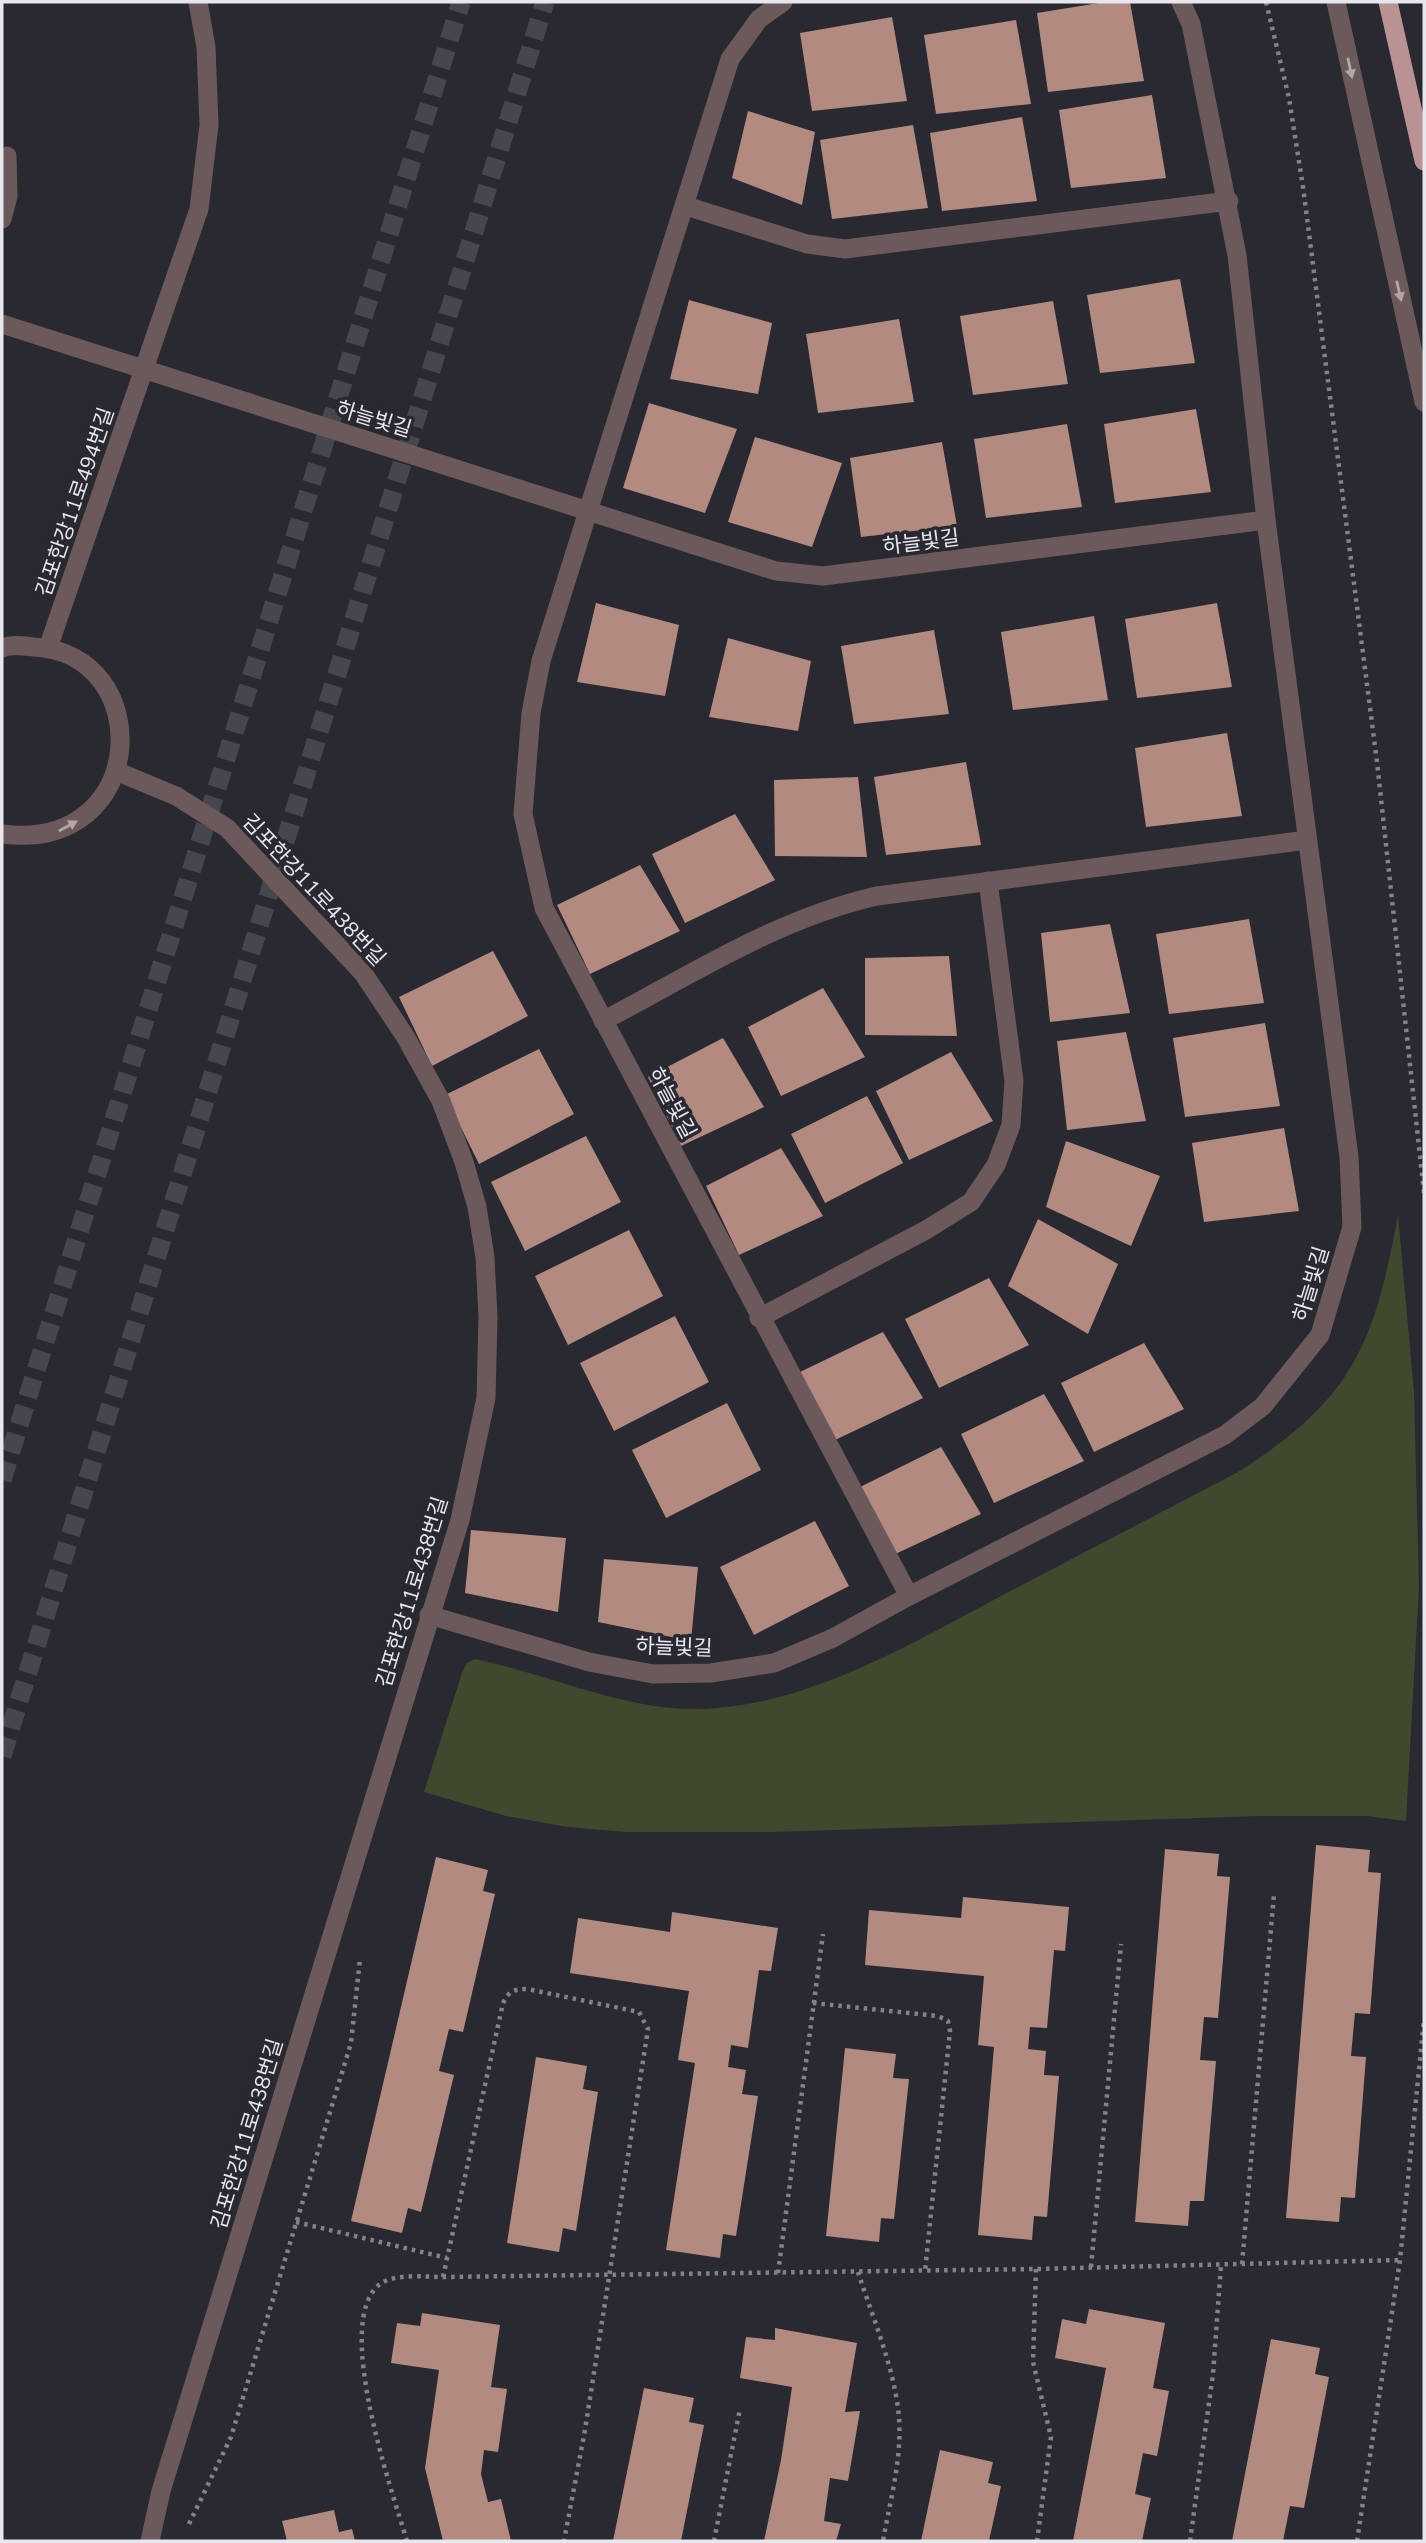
<svg xmlns="http://www.w3.org/2000/svg" width="1426" height="2543" font-family="'Nunito Sans','Noto Sans KR',sans-serif">
	<style>
		.green { fill: #3e492d }
		.building { fill: #b38a7f }
		.lines { fill: none; stroke-linecap: round; stroke-linejoin: round }
		.trunk-tunnel { stroke: #46464e; stroke-width: 19; stroke-dasharray: 19 10; stroke-linecap: butt }
		.path { stroke: #82828a; stroke-width: 4.5; stroke-dasharray: 3.5 5; stroke-linecap: butt }
		.minor { stroke: #6c5a5b; stroke-width: 19 }
		.tertiary { stroke: #6c5a5b; stroke-width: 19 }
		.trunk { stroke: #bb9294; stroke-width: 19 }
		.oneway { fill: #b0a8ac }
		.labels { text-anchor: middle; dominant-baseline: central; stroke-width: 7; stroke-linejoin: round; paint-order: stroke }
		.street-label { font-size: 21px; fill: #e8e7ee; stroke: #292932 }
	</style>
	<rect width="100%" height="100%" fill="#292932"/>
	<path class="green" d="M1398 1215 1414 1391 1419 1587 1406 1821 1367 1816H1259L773 1832H626L567 1827 506 1816 424 1792 462 1673 467 1663 475 1659C549 1674 625 1711 702 1709 810 1705 910 1644 1003 1595 1081 1554 1160 1513 1238 1472 1353 1399 1374 1345 1398 1215Z"/>
	<g class="building">
		<path d="M1105 2H1130L1144 81 1048 92 1037 13Z"/>
		<path d="M892 17 907 101 812 111 800 33Z"/>
		<path d="M1016 20 1031 104 936 114 924 35Z"/>
		<path d="M1152 95 1166 178 1071 188 1059 110Z"/>
		<path d="M748 111 815 132 802 205 732 178Z"/>
		<path d="M1022 117 1037 201 942 211 930 133Z"/>
		<path d="M913 125 928 208 832 219 820 140Z"/>
		<path d="M1180 279 1195 363 1100 373 1087 295Z"/>
		<path d="M689 300 772 323 758 394 670 379Z"/>
		<path d="M1053 301 1068 384 973 395 960 316Z"/>
		<path d="M899 319 914 402 818 413 806 334Z"/>
		<path d="M649 403 737 429 705 513 623 488Z"/>
		<path d="M1196 409 1211 492 1115 503 1104 424Z"/>
		<path d="M1067 424 1082 507 986 518 974 439Z"/>
		<path d="M755 437 842 463 812 547 728 522Z"/>
		<path d="M942 442 957 526 861 537 850 458Z"/>
		<path d="M596 603 679 625 665 696 577 682Z"/>
		<path d="M1217 603 1232 687 1137 698 1125 619Z"/>
		<path d="M1094 616 1108 700 1013 710 1001 632Z"/>
		<path d="M934 630 949 714 854 724 841 646Z"/>
		<path d="M728 638 811 661 798 731 709 717Z"/>
		<path d="M1227 733 1242 816 1146 827 1135 748Z"/>
		<path d="M966 762 981 845 886 855 874 777Z"/>
		<path d="M858 777 867 857 775 856 774 780Z"/>
		<path d="M735 814 775 880 685 923 652 854Z"/>
		<path d="M640 865 680 931 590 974 557 905Z"/>
		<path d="M1249 919 1264 1003 1169 1014 1156 934Z"/>
		<path d="M1110 924 1130 1013 1050 1022 1041 933Z"/>
		<path d="M493 951 528 1016 432 1066 399 997Z"/>
		<path d="M949 956 957 1036 865 1035V958Z"/>
		<path d="M823 988 865 1057 781 1096 748 1027Z"/>
		<path d="M1265 1023 1280 1106 1185 1117 1173 1038Z"/>
		<path d="M1126 1032 1146 1121 1067 1130 1057 1041Z"/>
		<path d="M723 1038 764 1107 681 1146 648 1077Z"/>
		<path d="M539 1049 574 1114 479 1164 445 1095Z"/>
		<path d="M951 1052 993 1121 909 1160 876 1091Z"/>
		<path d="M867 1096 903 1163 825 1203 791 1134Z"/>
		<path d="M1284 1128 1299 1211 1204 1222 1192 1143Z"/>
		<path d="M586 1136 621 1202 525 1251 491 1182Z"/>
		<path d="M1066 1141 1160 1176 1131 1246 1046 1207Z"/>
		<path d="M781 1148 823 1216 739 1255 706 1186Z"/>
		<path d="M1038 1219 1118 1264 1088 1334 1008 1286Z"/>
		<path d="M629 1230 663 1296 568 1345 535 1276Z"/>
		<path d="M989 1278 1029 1345 939 1388 905 1319Z"/>
		<path d="M675 1316 709 1382 614 1431 580 1363Z"/>
		<path d="M883 1332 923 1398 833 1441 800 1372Z"/>
		<path d="M1144 1343 1184 1409 1094 1452 1061 1383Z"/>
		<path d="M1044 1394 1084 1461 994 1503 961 1434Z"/>
		<path d="M727 1403 761 1470 666 1518 632 1450Z"/>
		<path d="M941 1447 981 1514 891 1556 858 1488Z"/>
		<path d="M815 1521 849 1586 754 1635 720 1567Z"/>
		<path d="M471 1530 566 1538 558 1612 465 1593Z"/>
		<path d="M604 1559 698 1567 691 1641 598 1622Z"/>
		<path d="M1316 1845 1370 1850 1368 1872 1381 1873 1370 2014 1355 2013 1351 2056 1366 2057 1355 2198 1341 2197 1339 2222 1286 2218Z"/>
		<path d="M1165 1849 1219 1854 1217 1876 1230 1877 1218 2018 1204 2017 1200 2060 1216 2061 1204 2201H1190L1188 2226 1135 2222Z"/>
		<path d="M436 1857 488 1870 483 1891 495 1894 463 2032 449 2029 439 2071 454 2075 421 2212 408 2208 402 2233 351 2221Z"/>
		<path d="M963 1897 1069 1907 1065 1951 1054 1950 1047 2028 1030 2027 1028 2049 1046 2051 1044 2075 1059 2076 1047 2217 1034 2216 1032 2240 978 2235 994 2047 978 2045 984 1976 865 1965 869 1910 961 1918Z"/>
		<path d="M672 1912 778 1928 771 1971 759 1970 748 2048 731 2045 728 2067 746 2070 742 2094 758 2096 736 2236 723 2234 720 2258 666 2250 695 2063 678 2060 689 1991 570 1973 578 1918 670 1932Z"/>
		<path d="M845 2048 896 2054 893 2078 909 2079 894 2219 881 2218 879 2242 826 2236Z"/>
		<path d="M536 2057 587 2066 583 2089 598 2092 576 2231 563 2228 559 2252 507 2243Z"/>
		<path d="M1089 2309 1165 2323 1153 2388 1169 2391 1157 2456 1143 2453 1135 2494 1151 2498 1142 2541H1073L1106 2368 1055 2358 1062 2319 1086 2324Z"/>
		<path d="M422 2313 500 2325 491 2387 507 2389 498 2452 484 2450 481 2474 488 2502 501 2499 511 2541H443L425 2468 439 2370 391 2363 397 2323 420 2326Z"/>
		<path d="M775 2328 857 2343 845 2412 860 2411 848 2481 830 2478 824 2521 841 2524 836 2541H764L781 2460 792 2387 740 2378 746 2337 775 2340Z"/>
		<path d="M1271 2339 1320 2348 1315 2374 1329 2377 1304 2508 1290 2506 1283 2541H1232Z"/>
		<path d="M644 2388 694 2398 689 2422 704 2425 681 2541H613Z"/>
		<path d="M940 2450 993 2462 988 2483 1001 2486 989 2541H921Z"/>
		<path d="M334 2510 339 2532 352 2529 355 2541H287L282 2521Z"/>
	</g>
	<g class="lines">
		<g class="trunk-tunnel">
			<path d="M2 1480 461 2"/>
			<path d="M2 1756 545 2"/>
		</g>
		<g class="path">
			<path d="M1266 2 1289 98 1303 187 1377 762 1424 1193"/>
			<path d="M813 2003 938 2016 948 2021 950 2031 925 2271"/>
			<path d="M296 2222 447 2258"/>
			<path d="M1242 2264 1274 1894"/>
			<path d="M1091 2267 1121 1944"/>
			<path d="M1036 2269 1033 2362 1051 2437 1037 2541"/>
			<path d="M858 2272C873 2319 895 2369 899 2418 902 2459 890 2501 883 2541"/>
			<path d="M778 2273 823 1934"/>
			<path d="M443 2277 503 2003C509 1991 514 1989 527 1989L639 2012 648 2029 585 2430 564 2541"/>
			<path d="M189 2524 231 2437 351 2043 360 1959"/>
			<path d="M407 2541C392 2491 332 2321 380 2284 395 2273 425 2277 443 2277L1036 2269 1400 2260"/>
			<path d="M714 2541 740 2409"/>
			<path d="M1190 2541 1213 2374 1221 2265"/>
			<path d="M1357 2541 1400 2260 1424 2019"/>
		</g>
		<g class="minor">
			<path d="M783 2 759 19 730 59 541 661 531 713 523 814 544 908 909 1596"/>
			<path d="M686 206 807 244 845 249 1229 201"/>
			<path d="M2 219 8 196 7 156"/>
			<path d="M2 324 776 571 823 576 1266 520"/>
			<path d="M2 648C11 644 23 646 34 647 157 653 150 853 2 834"/>
			<path d="M48 648 199 209 209 125 206 47 198 2"/>
			<path d="M116 771 176 796 227 828 363 973 405 1036 441 1101 464 1162 477 1207 485 1257 488 1317 486 1398 460 1520 161 2491 150 2541"/>
			<path d="M603 1021C692 974 779 918 877 896L1307 840"/>
			<path d="M759 1318 926 1230 971 1202 996 1165 1011 1125 1014 1081 988 881"/>
			<path d="M429 1615 589 1662 653 1674 711 1673 774 1663 833 1638 909 1596 1225 1435 1263 1406 1320 1335 1352 1227 1349 1157 1266 520 1237 255 1191 24 1181 2"/>
		</g>
		<path class="tertiary" d="M1336 2 1424 402"/>
		<path class="trunk" d="M1388 2 1424 161"/>
	</g>
	<defs><path id="oneway-solid" d="M-6-.8H1V-3.2L6.5 0L1 3.2V.8H-6Z" transform="scale(1.75)"/></defs>
	<g class="oneway">
		<use href="#oneway-solid" transform="translate(1350 68) rotate(78)"/>
		<use href="#oneway-solid" transform="translate(1399 291) rotate(77)"/>
		<use href="#oneway-solid" transform="translate(68 826) rotate(-29)"/>
	</g>
	<g class="labels">
		<g class="street-label">
			<text transform="translate(374 419) rotate(17)">하늘빛길</text>
			<text transform="translate(75 502) rotate(-71)">김포한강11로494번길</text>
			<text transform="translate(921 542) rotate(-7)">하늘빛길</text>
			<text transform="translate(314 890) rotate(47)">김포한강11로438번길</text>
			<text transform="translate(672 1103) rotate(62)">하늘빛길</text>
			<text transform="translate(1311 1284) rotate(-73)">하늘빛길</text>
			<text transform="translate(412 1592) rotate(-73)">김포한강11로438번길</text>
			<text transform="translate(674 1647) rotate(2)">하늘빛길</text>
			<text transform="translate(247 2134) rotate(-73)">김포한강11로438번길</text>
		</g>
	</g>
	<rect width="1426" height="2543" fill="none" stroke="#e8e7ee" stroke-width="7"/>
</svg>
